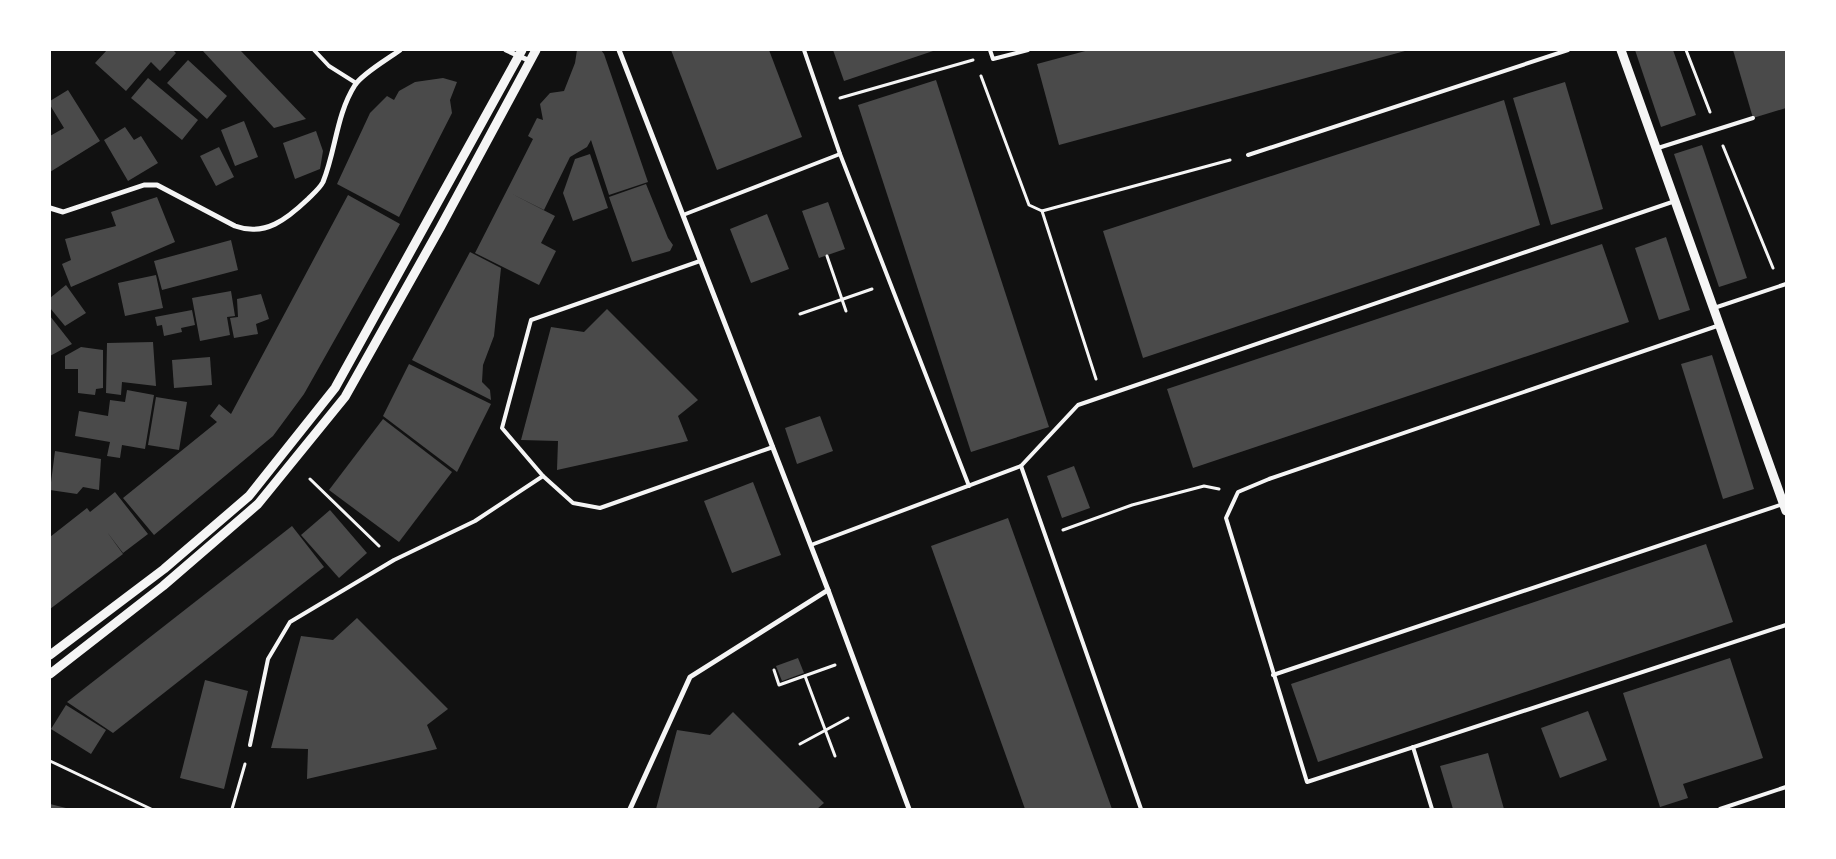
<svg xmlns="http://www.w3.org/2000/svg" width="1836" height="859" font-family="Commissioner,sans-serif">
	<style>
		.building { fill: #4a4a4a }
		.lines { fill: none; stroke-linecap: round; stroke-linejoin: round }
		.path { stroke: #f5f5f5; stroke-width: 3 }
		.service { stroke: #f5f5f5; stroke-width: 4 }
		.minor { stroke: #f5f5f5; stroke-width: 5 }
		.tertiary { stroke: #f5f5f5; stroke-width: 9 }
	</style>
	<rect width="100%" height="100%" fill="#111"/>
	<g class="building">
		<path d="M107 50H173L176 53 160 71 151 62 126 91 95 63Z"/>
		<path d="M202 50H240L306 119 274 128Z"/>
		<path d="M577 50H601L604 54 648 182 609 195 591 140 587 147 570 157 544 210 512 194 555 216 541 243 556 251 539 285 475 253 533 139 528 136 537 118 543 120 540 104 550 93 564 91 575 63Z"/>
		<path d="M671 50H769L802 137 717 170Z"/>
		<path d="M833 50H936L844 81Z"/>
		<path d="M1089 50H1405V51L1059 145 1037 64Z"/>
		<path d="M1635 50H1673L1696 115 1661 127Z"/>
		<path d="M1733 50H1786V108L1753 118Z"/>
		<path d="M188 60 227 96 207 119 167 83Z"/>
		<path d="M148 78 198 120 182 140 131 98Z"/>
		<path d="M443 78 457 82 450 100 452 113 399 217 337 184 370 113 387 96 394 100 399 91 415 82Z"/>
		<path d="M936 80 1049 427 971 452 858 105Z"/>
		<path d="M1565 82 1603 209 1551 225 1513 98Z"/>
		<path d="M68 90 100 141 50 172V136L64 128 50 105V101Z"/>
		<path d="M1504 100 1540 225 1143 358 1103 231Z"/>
		<path d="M244 121 258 157 235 166 221 130Z"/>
		<path d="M125 127 134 140 141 136 158 163 128 181 104 140Z"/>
		<path d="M316 131 323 151 320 169 295 179 283 143Z"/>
		<path d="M1702 145 1747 278 1719 287 1674 154Z"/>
		<path d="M219 147 234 177 216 186 200 156Z"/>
		<path d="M590 154 608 208 573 221 563 193 575 159Z"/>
		<path d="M646 184 668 238 673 245 670 251 632 262 609 197Z"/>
		<path d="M348 195 400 224 304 394 273 436 154 535 123 498 217 422 210 416 219 404 231 414Z"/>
		<path d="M157 197 175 242 71 287 62 264 71 260 65 239 116 226 111 212Z"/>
		<path d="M828 202 845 249 819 258 802 211Z"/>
		<path d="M767 214 789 269 751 283 730 229Z"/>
		<path d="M1666 237 1690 310 1659 320 1635 248Z"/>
		<path d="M231 240 238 270 162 290 154 261Z"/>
		<path d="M1602 244 1629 322 1193 468 1167 389Z"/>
		<path d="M470 252 501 268 494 336 483 365 482 382 490 390 491 400 412 360Z"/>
		<path d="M156 275 163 308 125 316 118 283Z"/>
		<path d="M66 285 86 313 65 326 50 308V298Z"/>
		<path d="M231 291 235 316 227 317 230 335 200 341 192 298Z"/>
		<path d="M261 294 269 319 256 324 258 334 234 338 230 318 238 317 237 299Z"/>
		<path d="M607 309 698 400 678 416 688 441 557 470 558 441 521 440 551 327 584 332Z"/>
		<path d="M192 310 195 325 181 328 182 332 164 336 162 325 157 326 155 317Z"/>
		<path d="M50 316 72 344 50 356Z"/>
		<path d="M153 342 156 386 122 382 121 395 106 393 107 343Z"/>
		<path d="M81 347 103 350V388L96 389 95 395 78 393V369H65V356Z"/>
		<path d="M1712 355 1754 489 1723 499 1681 364Z"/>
		<path d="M210 357 212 385 174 388 172 360Z"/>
		<path d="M409 364 491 404 457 472 383 416Z"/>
		<path d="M127 390 154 395 145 449 122 445 120 458 107 456 110 442 75 436 79 411 108 416 110 400 125 402Z"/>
		<path d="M156 397 187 402 179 450 148 445Z"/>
		<path d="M820 416 833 451 797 464 785 428Z"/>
		<path d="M383 419 452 472 399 542 329 490Z"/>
		<path d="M55 451 101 459 99 490 83 487 77 494 50 490Z"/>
		<path d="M1074 466 1090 508 1062 518 1047 476Z"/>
		<path d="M753 482 781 555 732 573 704 501Z"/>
		<path d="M115 492 148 534 123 553 107 532 123 554 50 609V537L87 508 90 512Z"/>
		<path d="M330 510 367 553 339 578 301 535Z"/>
		<path d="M1008 518 1112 809H1025L931 546Z"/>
		<path d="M292 526 324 567 113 733 67 702Z"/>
		<path d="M1706 544 1733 622 1318 762 1291 684Z"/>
		<path d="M357 618 448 709 427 725 437 749 307 779 308 749 271 748 301 636 333 640Z"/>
		<path d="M798 658 804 673 782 681 776 666Z"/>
		<path d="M1730 658 1763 758 1683 784 1688 798 1660 807 1623 693Z"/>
		<path d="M205 680 248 691 224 789 180 778Z"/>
		<path d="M66 705 106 730 91 754 51 729Z"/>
		<path d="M1588 711 1607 760 1560 778 1541 728Z"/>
		<path d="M733 712 824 803 817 809H656L677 730 710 735Z"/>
		<path d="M1488 753 1504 809H1453L1440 766Z"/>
		<path d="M50 804 66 808V809H50Z"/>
	</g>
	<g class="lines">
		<g class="path">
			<path d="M1686 50 1710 112"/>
			<path d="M981 76 1029 205 1042 211 1230 160"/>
			<path d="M840 98 973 60"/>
			<path d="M1723 146 1773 268"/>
			<path d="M1042 211 1096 379"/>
			<path d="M827 256 846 311"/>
			<path d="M800 314 872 289"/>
			<path d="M310 479 379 546"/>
			<path d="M1063 530 1132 505 1204 486 1219 489"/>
			<path d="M774 670 779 685 835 665"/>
			<path d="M805 676 835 756"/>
			<path d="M800 744 848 718"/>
			<path d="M50 761 151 809"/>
			<path d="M232 809 245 764"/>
		</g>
		<g class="service">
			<path d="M314 50 329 66 356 83"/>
			<path d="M804 50 840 154 969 486"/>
			<path d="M990 50 993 59 1028 50"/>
			<path d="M1658 148 1753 118"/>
			<path d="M1248 155 1568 50"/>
			<path d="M683 215 840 154"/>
			<path d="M700 261 531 320 502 428 543 476 573 503 600 508 773 447"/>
			<path d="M1714 308 1786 284"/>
			<path d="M1720 325 1269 479 1238 492 1226 518 1307 782 1786 625"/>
			<path d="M1021 466 1141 809"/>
			<path d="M811 545 1021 466 1078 405 1675 201"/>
			<path d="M1273 675 1783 504"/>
			<path d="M250 745 268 659 290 622 394 560 475 521 543 476"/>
			<path d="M1413 747 1432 809"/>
			<path d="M1720 809 1786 787"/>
		</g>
		<g class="minor">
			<path d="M506 50 530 61"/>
			<path d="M619 50 828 590 909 809"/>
			<path d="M50 208 63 212 144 185H157L235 226C265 237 287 219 308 199 313 194 320 188 323 182 336 150 336 115 355 85 363 73 388 59 400 50"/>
			<path d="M630 809 690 677 828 590"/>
		</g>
		<g class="tertiary">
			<path d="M1621 50 1786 511"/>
			<path d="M50 655 164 569 249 496 335 388 522 50"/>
			<path d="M50 674 163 586 258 504 345 397 440 228 536 50"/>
		</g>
	</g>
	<rect width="1836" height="859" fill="none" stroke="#ffffff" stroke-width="102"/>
</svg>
